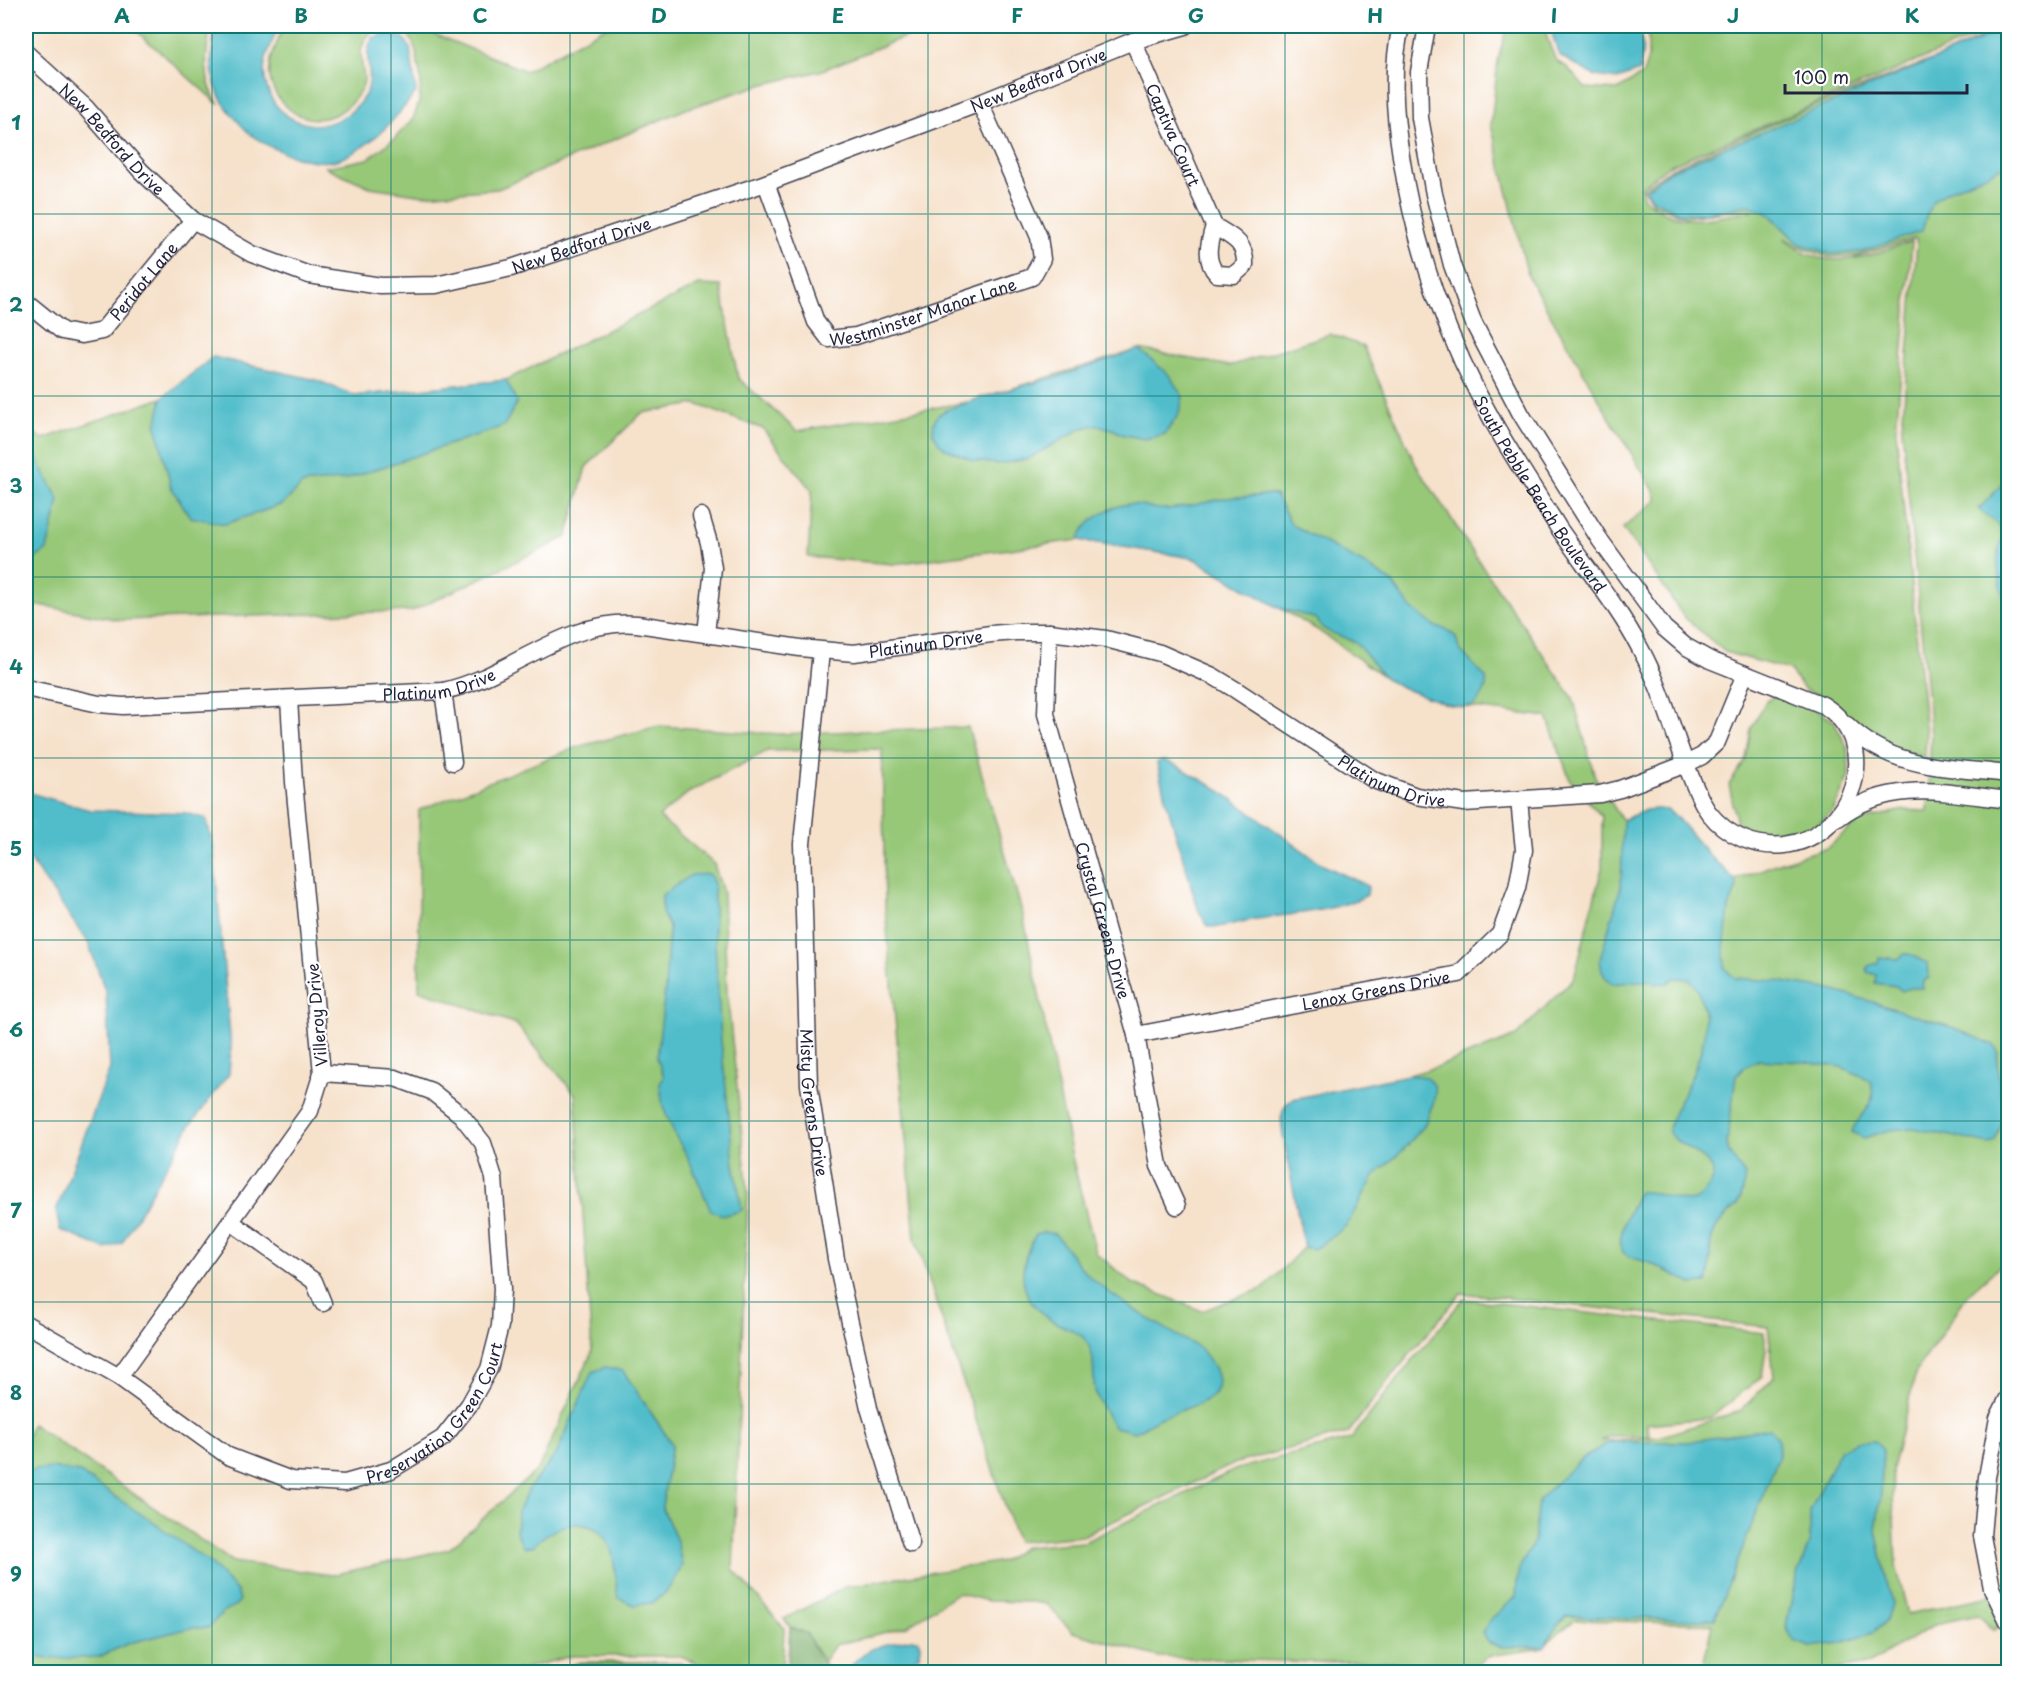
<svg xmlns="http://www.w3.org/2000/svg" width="2034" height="1698" font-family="'Playpen Sans',sans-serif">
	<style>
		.green { fill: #97c878; stroke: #5c755a; stroke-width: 1.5 }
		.forest { fill: #79ac68; stroke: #4e6752; stroke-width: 1.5 }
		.water { fill: #51bdcb; stroke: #3a7083; stroke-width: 1.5 }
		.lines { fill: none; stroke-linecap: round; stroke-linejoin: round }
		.minor-casing { stroke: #423f50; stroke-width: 19 }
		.minor { stroke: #fff; stroke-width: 16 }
		.grid { fill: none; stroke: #0f766e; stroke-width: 1.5; stroke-opacity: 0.55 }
		.labels { text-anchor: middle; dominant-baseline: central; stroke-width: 4.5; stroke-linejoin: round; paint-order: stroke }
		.street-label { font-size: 16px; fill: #22223b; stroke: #fff }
		.neatline { fill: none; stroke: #0f766e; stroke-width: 2 }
		.grid-label { font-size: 20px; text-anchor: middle; font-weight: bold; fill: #0f766e }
	</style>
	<rect width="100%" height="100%" fill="#fff"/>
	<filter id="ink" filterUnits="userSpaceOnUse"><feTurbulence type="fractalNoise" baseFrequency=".0167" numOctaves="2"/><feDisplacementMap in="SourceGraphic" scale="12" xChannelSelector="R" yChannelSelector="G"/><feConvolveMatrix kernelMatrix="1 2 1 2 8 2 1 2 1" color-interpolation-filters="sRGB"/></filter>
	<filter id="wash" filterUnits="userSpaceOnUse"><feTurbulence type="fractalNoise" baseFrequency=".008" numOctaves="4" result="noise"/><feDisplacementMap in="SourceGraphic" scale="24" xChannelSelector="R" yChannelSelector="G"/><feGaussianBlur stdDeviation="1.35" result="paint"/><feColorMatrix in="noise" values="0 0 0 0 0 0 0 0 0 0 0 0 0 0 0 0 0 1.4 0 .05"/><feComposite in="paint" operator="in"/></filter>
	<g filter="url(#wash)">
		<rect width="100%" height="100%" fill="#f6e1ca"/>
		<g class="green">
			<path d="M131 26H211C205 53 202 81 219 105Z"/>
			<path d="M283 26H414L526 71 607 26H932L820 71 760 85 686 109 498 189 424 195 370 187 325 167 368 159 395 138 413 119 419 103 421 80 415 47 408 34 397 29 385 28 370 33C364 40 360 49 361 58 362 71 368 81 359 93 342 118 314 128 289 109 279 101 272 90 270 78 267 58 279 43 283 26Z"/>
			<path d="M1507 26H1545L1547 38 1556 61 1567 67 1585 88 1618 90 1643 74 1648 58V31L1641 26H2000L1668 166 1641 187C1641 198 1648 203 1657 208 1687 227 1711 218 1744 212H1751L1747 209 1685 217 1652 203 1643 188 1670 169 1794 114 1949 53 2005 26H2008V1259L1968 1294 1916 1372 1892 1469 1896 1566 1908 1614 2008 1592V1623L1993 1630 1977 1615 1936 1624 1870 1663 1822 1672H1730L1704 1661 1712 1624 1575 1620 1539 1649 1487 1656 1479 1664 1431 1665 1376 1661 1316 1662 1159 1657 1073 1632 1046 1604 1033 1602 988 1601 957 1593 906 1627 835 1645 823 1662 806 1633 790 1627 784 1619 847 1586 1003 1561 1024 1547 1084 1542 1237 1469 1351 1439 1395 1382 1463 1299 1764 1333 1766 1350 1762 1376 1710 1418 1646 1424 1650 1436H1609L1601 1441 1659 1437 1740 1411 1774 1377 1768 1327 1461 1293 1391 1377 1348 1433 1236 1463 1082 1536 1017 1542 915 1239 885 907 882 749 767 751 688 793 659 817 714 864 723 893 727 992 748 1193 733 1569 784 1628 782 1672H717L681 1656H571L511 1672H26V1439L32 1424 233 1562 332 1575 449 1549 538 1469 592 1352 575 1094 516 1024 419 990V810L577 747 659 726 777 734 968 727 1023 915 1072 1157 1096 1253 1132 1283 1202 1311 1264 1288 1304 1247 1281 1119 1285 1106 1293 1099 1409 1075 1437 1067 1516 1036 1574 978 1602 868V817L1570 780 1547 717 1449 705 1393 683 1316 629 1193 558 1079 540 893 564 808 557 812 491 763 429 696 404 642 413 586 467 567 537 412 611 120 620 45 606H26V427L43 439 162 398 213 357 316 380 355 396 506 380 699 285 721 286 738 378 797 431 968 402 1139 349 1230 366 1330 334 1363 346 1416 465 1480 563 1573 698 1595 777 1622 820 1646 810H1667L1676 817 1709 855 1735 880 1781 862 1827 848 1858 821 1904 810 1928 811 1931 733 1902 429 1917 244 1915 238 1857 256 1829 257 1797 246 1784 238C1822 276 1869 256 1912 241L1896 430 1926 734 1925 757 1891 748 1859 728 1832 701 1805 690 1789 670 1725 652 1684 617 1623 528 1657 500 1653 489 1608 415 1528 276 1491 125 1498 60Z"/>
			<path d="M1778 694 1813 708 1834 721 1848 749 1849 776 1833 811 1815 827 1793 837 1765 838 1738 829 1729 785 1746 759 1751 729 1766 701Z"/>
		</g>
		<g class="forest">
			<path d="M790 1627 806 1633 829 1672H787Z"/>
			<path d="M580 1662H680L703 1672H555Z"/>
		</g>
		<g class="water">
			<path d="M216 26H277C274 45 261 57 265 79 274 133 339 140 365 95 377 75 360 58 373 38L385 34 404 38 410 48 416 92C395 119 373 146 340 159 316 168 273 151 253 136 243 129 223 105 218 93 209 69 211 50 216 26Z"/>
			<path d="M1551 26H1634C1646 38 1643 55 1639 71L1618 79 1595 76 1560 56 1553 37Z"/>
			<path d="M2008 28V161C1988 180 1956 181 1934 201 1928 207 1925 222 1922 231L1862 252 1831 254 1798 243 1769 214 1748 205 1702 214 1680 213 1650 198 1646 189 1670 171Z"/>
			<path d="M1139 349 1170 376 1183 397 1179 414 1165 434 1145 439 1124 435 1112 429 1096 425 1082 428 1028 459 998 464 974 461 946 449 939 443 933 433 934 421 939 414 946 410 986 396 1060 376Z"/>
			<path d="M213 357 316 380 355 396 506 380 517 402 504 426 347 479 303 484 283 504 225 524 190 517 171 487 156 426 162 398Z"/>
			<path d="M26 445 33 451 59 500 47 550 26 565Z"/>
			<path d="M2008 478V617C2006 600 1995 572 1998 555 1999 545 2005 539 2000 528 1995 519 1985 516 1979 509Z"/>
			<path d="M1269 494 1275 495 1292 525 1364 564 1392 582 1412 609 1436 627 1446 629 1456 637 1459 649 1486 678C1488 688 1480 705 1468 707 1455 709 1406 690 1393 683 1377 674 1369 655 1355 643 1343 634 1322 635 1317 619L1279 608 1193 558 1079 540C1082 522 1112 505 1130 504 1141 503 1151 509 1162 509 1187 509 1212 499 1236 497 1248 496 1257 497 1269 494Z"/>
			<path d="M1159 761H1166L1178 766 1219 790 1323 865 1364 884 1368 887 1367 895C1337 912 1285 914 1251 920 1237 922 1224 928 1209 927L1205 922 1198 909 1165 797 1157 763Z"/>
			<path d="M26 792 90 810 186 813 206 819 213 844 231 1047 229 1074 189 1127 122 1243 105 1249 60 1230 56 1211 110 1068 106 993 88 942 26 854Z"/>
			<path d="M1657 809 1667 810 1676 817 1709 855 1735 880 1737 887 1729 908 1724 949 1725 969 1735 978 1776 981 1827 989 1869 1001 1954 1028 1994 1045 1998 1052 1997 1061 2000 1088 2007 1109 1995 1141 1989 1144 1913 1128 1890 1130 1864 1138 1852 1132C1858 1112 1878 1111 1871 1082L1862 1076 1841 1067 1804 1062 1759 1060 1745 1066 1736 1076 1727 1142 1729 1153 1745 1175C1744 1185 1743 1195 1738 1203 1732 1212 1721 1218 1716 1228 1706 1245 1713 1266 1707 1283L1692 1284C1678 1277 1664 1270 1650 1263 1642 1260 1630 1259 1624 1253 1613 1241 1632 1204 1639 1192 1666 1189 1695 1220 1711 1181 1714 1175 1714 1169 1709 1164 1698 1151 1679 1147 1669 1133 1669 1118 1677 1107 1683 1094 1698 1065 1713 1030 1700 997 1694 980 1692 978 1674 978L1668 983 1654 984 1651 980 1612 984C1603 978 1601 969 1600 959L1621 886 1623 820 1646 810Z"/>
			<path d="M710 874 714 884V926L721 1041 734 1164 742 1210C729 1215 721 1218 710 1209L687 1155 676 1137 663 1107 660 1084 664 1077 657 1058 665 990 669 927 662 913V895L691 875Z"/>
			<path d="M1905 954C1917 954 1918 961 1928 963L1929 978 1923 981 1922 988H1910L1902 991 1896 986 1875 983 1876 975 1867 972 1868 966 1878 963 1879 957 1898 959Z"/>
			<path d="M1409 1075 1427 1077 1434 1085 1435 1092 1434 1101 1424 1126 1402 1151 1375 1175 1346 1226 1319 1246 1313 1249 1304 1247 1283 1135C1281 1121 1279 1107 1293 1099Z"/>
			<path d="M1043 1232 1055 1234C1065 1245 1073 1259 1084 1271 1114 1300 1164 1328 1201 1349 1244 1400 1196 1403 1160 1418 1151 1422 1143 1428 1135 1432L1114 1427C1107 1415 1098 1403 1095 1390 1092 1374 1096 1359 1088 1344 1082 1333 1069 1329 1058 1324 1018 1303 1015 1270 1036 1234Z"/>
			<path d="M606 1367 623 1371 672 1444 662 1507 677 1541 682 1565 676 1578 665 1593 652 1603 634 1605 618 1598C616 1584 615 1558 610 1547 594 1511 555 1523 533 1546L523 1547 516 1531 518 1510 530 1487 557 1453 592 1372Z"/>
			<path d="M1770 1428 1778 1438 1779 1455 1715 1619 1697 1620 1566 1616 1553 1632 1544 1647H1503L1489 1643 1483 1632 1491 1619 1516 1597 1518 1572 1534 1541 1538 1500 1580 1460 1609 1442H1688Z"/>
			<path d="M1875 1441 1883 1450 1881 1493 1876 1531 1892 1604 1887 1620 1873 1633 1841 1643 1810 1647 1794 1641 1786 1627 1794 1587 1810 1540V1511L1840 1449 1857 1442Z"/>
			<path d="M55 1468 80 1473 160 1527 211 1564 237 1591 240 1600 236 1605 224 1611 208 1628H191L129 1643 99 1657 47 1659 26 1655V1477L34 1470Z"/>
			<path d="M911 1639H918L920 1645 919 1655 912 1661 908 1672H848C860 1647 886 1644 911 1639Z"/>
		</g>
	</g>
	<g filter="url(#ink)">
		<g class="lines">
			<defs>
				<g id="minor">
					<path id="s1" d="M1401 26C1391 69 1394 112 1401 156 1415 249 1448 343 1495 425 1514 459 1537 493 1558 527 1586 568 1618 606 1641 650 1660 685 1671 725 1685 762 1692 779 1698 798 1709 813 1727 836 1756 848 1785 845 1853 836 1885 743 1823 705L1710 660 1685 646 1664 628 1600 540 1521 414 1474 324 1452 265 1434 194 1420 118 1419 72 1427 26"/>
					<path id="s2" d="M1133 41 1214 226C1209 242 1204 261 1217 274L1234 275 1245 265C1246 242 1232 237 1214 226"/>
					<path id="s3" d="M26 53 86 108 141 171 193 220 252 254 309 275 381 286 436 285 511 268 766 183 980 103 1133 41 1185 26"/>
					<path id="s4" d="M766 183 816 322 829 339 856 336 1032 277 1042 259 1039 237 980 103"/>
					<path id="s5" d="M26 302 62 331 82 335 102 331 193 220"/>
					<path d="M701 516 709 543 713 568 706 634"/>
					<path id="s6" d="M1049 632 1046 714 1136 1035 1159 1166 1177 1206"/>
					<path id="s7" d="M821 651 802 844 809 1085 836 1259 869 1408 911 1544"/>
					<path id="s8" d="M26 688 99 704 123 706 443 691C510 677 565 618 637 624L800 648 854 653 991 634 1016 632H1049L1106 639 1160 653 1213 676 1236 690 1374 780 1416 796 1464 803 1600 794 1620 789 1686 764 1702 756 1717 742 1745 674"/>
					<path d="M443 691 453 762"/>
					<path d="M1847 725C1892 770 1949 767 2008 774"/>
					<path d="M1838 818C1891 778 1948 793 2008 800"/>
					<path id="s9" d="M1136 1035 1459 974 1500 934 1517 888 1524 850 1519 800"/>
					<path d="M231 1222 314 1281 323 1303"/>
					<path id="s10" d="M26 1324 119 1377 228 1456 291 1480 345 1483 391 1470 443 1438 469 1405 489 1369 500 1326 502 1289 494 1178 483 1143 461 1115 431 1091 395 1078 322 1073"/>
					<path d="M119 1377 310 1111 322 1073 294 782 289 699"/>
					<path d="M2008 1398 1998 1418 1987 1477 1982 1536 1992 1588 2008 1621"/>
					<path d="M2007 1672H2008"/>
				</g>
			</defs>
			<use href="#minor" class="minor-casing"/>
			<use href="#minor" class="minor"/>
		</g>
	</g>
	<path class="grid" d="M212 26V1672M391 26V1672M570 26V1672M749 26V1672M928 26V1672M1106 26V1672M1285 26V1672M1464 26V1672M1643 26V1672M1822 26V1672M26 214H2008M26 396H2008M26 577H2008M26 758H2008M26 940H2008M26 1121H2008M26 1302H2008M26 1484H2008"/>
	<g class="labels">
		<g class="street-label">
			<text stroke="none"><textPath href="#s3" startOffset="1130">New Bedford Drive</textPath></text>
			<text stroke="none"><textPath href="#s2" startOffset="102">Captiva Court</textPath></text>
			<text stroke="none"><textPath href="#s3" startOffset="122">New Bedford Drive</textPath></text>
			<text stroke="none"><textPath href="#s3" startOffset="644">New Bedford Drive</textPath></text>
			<text stroke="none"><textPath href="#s5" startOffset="152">Peridot Lane</textPath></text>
			<text stroke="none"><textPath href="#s4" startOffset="267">Westminster Manor Lane</textPath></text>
			<text stroke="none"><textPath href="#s1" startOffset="500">South Pebble Beach Boulevard</textPath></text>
			<text stroke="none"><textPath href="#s8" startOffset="918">Platinum Drive</textPath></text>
			<text stroke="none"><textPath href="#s8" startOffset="416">Platinum Drive</textPath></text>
			<text stroke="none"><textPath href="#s8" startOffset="1422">Platinum Drive</textPath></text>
			<text stroke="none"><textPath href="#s6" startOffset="296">Crystal Greens Drive</textPath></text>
			<text stroke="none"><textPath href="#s9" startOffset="244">Lenox Greens Drive</textPath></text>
			<text transform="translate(316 1015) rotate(-95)">Villeroy Drive</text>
			<text stroke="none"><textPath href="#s7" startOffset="453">Misty Greens Drive</textPath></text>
			<text stroke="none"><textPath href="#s10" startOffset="484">Preservation Green Court</textPath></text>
		</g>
	</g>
	<rect width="2034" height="1698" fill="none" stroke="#fff" stroke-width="66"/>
	<path d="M1785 84v9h182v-9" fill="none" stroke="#22223b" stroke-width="3"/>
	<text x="1794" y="84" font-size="18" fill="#22223b" stroke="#ffffff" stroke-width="4.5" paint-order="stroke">100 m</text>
	<rect x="33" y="33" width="1968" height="1632" class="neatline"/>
	<g class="grid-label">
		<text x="122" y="23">A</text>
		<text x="301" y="23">B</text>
		<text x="480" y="23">C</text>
		<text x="659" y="23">D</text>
		<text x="838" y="23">E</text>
		<text x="1017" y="23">F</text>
		<text x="1196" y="23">G</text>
		<text x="1375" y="23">H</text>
		<text x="1554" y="23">I</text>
		<text x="1733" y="23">J</text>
		<text x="1912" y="23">K</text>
		<text x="16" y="130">1</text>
		<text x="16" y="312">2</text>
		<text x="16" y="493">3</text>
		<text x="16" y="674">4</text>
		<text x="16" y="856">5</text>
		<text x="16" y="1037">6</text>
		<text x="16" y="1218">7</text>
		<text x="16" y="1400">8</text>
		<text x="16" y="1581">9</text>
	</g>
</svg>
